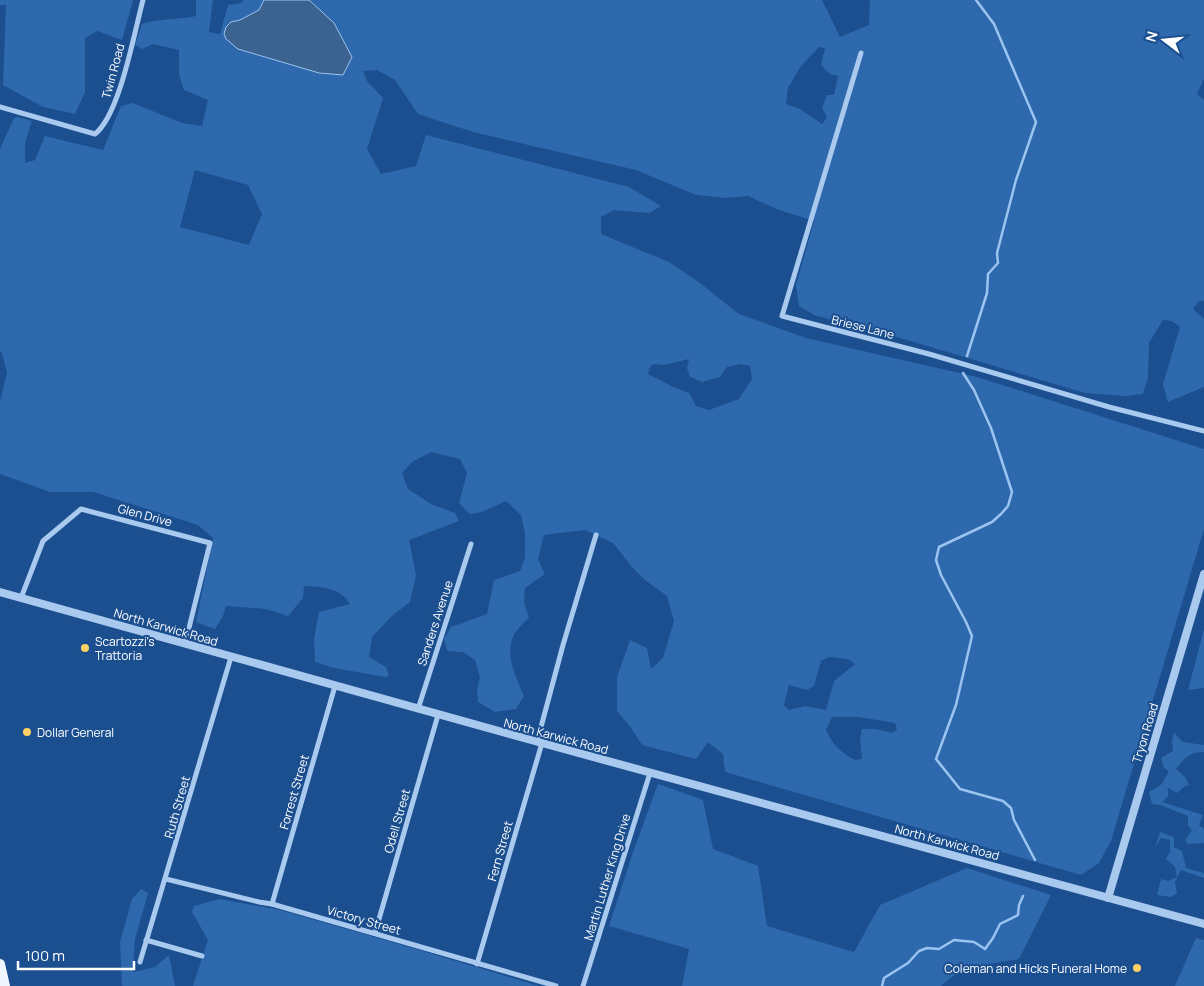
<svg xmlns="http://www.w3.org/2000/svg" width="1204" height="986" font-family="Manrope,sans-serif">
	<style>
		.green { fill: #2e69ad; fill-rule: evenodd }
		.water { fill: #3c6290; stroke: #9cc4f0 }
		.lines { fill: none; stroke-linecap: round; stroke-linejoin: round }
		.stream { stroke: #9cc4f0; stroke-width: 2.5 }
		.minor { stroke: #a9c9ee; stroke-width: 5 }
		.tertiary { stroke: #a9c9ee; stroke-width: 8 }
		.primary { stroke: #f0f6ff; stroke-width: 10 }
		.poi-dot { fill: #ffd166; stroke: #1b4f8f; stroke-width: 2 }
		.labels { text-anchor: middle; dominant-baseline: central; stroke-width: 4; stroke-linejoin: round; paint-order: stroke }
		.street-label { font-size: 12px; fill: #fff; stroke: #1b4f8f }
		.poi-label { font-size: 12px; fill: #fff; stroke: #1b4f8f; text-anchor: start }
	</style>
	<rect width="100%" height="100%" fill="#1b4f8f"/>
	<g class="green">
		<path d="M0 0H133L122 40 97 31 85 38V92L75 114 43 107 3 85 6 5H0Z"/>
		<path d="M196 0H213L209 32 220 34 228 5 241 3 244 0H264L259 10 240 20 334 23 309 0H822L840 37 869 25 870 0H1204V79L1197 94 1204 100V301H1199L1193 309 1204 319V387L1168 402 1163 384 1180 327 1172 321 1163 320 1149 343 1148 377 1143 394 1124 396 1085 393 897 337 814 315 799 306 796 285 814 221 779 210 748 196 726 198 696 195 636 170 473 132 418 114 395 80 377 70 363 71 367 81 383 98 367 149 381 174 416 166 426 135 629 187 661 206 650 213 614 210 601 217V234L669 262 700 283 739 314 806 338 977 377 1204 449V529L1111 841 1099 863 1081 875 725 772 723 754 708 742 696 759 642 745 631 728 617 711V677L630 640 647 648 651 669 663 658 674 621 667 596 645 580 632 567 613 543 585 530 544 535 538 559 545 574 525 588 524 603 529 617C525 622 517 629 514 635 504 655 516 677 524 696L516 709 495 712 478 702 477 690 480 677 475 660 463 652 447 651 444 639 451 627 487 614 494 580 520 571 525 558V533L521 515 506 501 482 512 470 514 459 503 467 473 460 459 431 452 412 462 402 473 408 489 431 504 455 513 459 521 409 540 416 575 410 602 393 615 372 637 369 657 386 667 389 676 385 677 334 668 315 662 314 639 319 612 350 604C340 587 322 587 304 586L303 598 288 616 266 609 226 606 223 616 215 629 196 622 213 538 198 525 93 492H50L0 474V401L7 373 2 353 0 352V149L14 118 18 117 32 121 25 143V163L35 160 45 136 103 150 121 106 133 103 182 123 202 126 208 100 184 90 179 75V50L153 44 142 49 135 45 142 24C159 18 178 20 196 16ZM819 47 825 48 821 65 830 74 838 76 834 95H827L822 108 827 117 822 124 800 109 786 104 788 88 801 66ZM195 170 248 185 262 214 249 245 180 227ZM689 359 687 368 690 377 702 382 720 377 727 367 741 364 750 366 752 379 739 399 709 410 696 406 689 393 673 387 648 374 650 367 653 364 664 365ZM829 657 848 659 855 664 834 681 826 710 805 706 789 710 784 705 789 685 807 690 814 686 821 661ZM832 717H859L895 723 897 729 892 733 876 729H862L860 740 862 759 855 760C841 753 832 744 826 730Z"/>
		<path d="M1204 629V688L1188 690Z"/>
		<path d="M1174 733 1183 742 1204 745V752C1189 752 1185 758 1176 769L1185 777 1189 785 1185 786 1177 793 1168 788V796L1162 802 1203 815 1199 825 1204 829V843L1188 844 1185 840 1192 830 1188 825V816L1160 805 1152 804 1149 792 1162 784 1169 771 1164 768 1161 758 1173 751 1172 741Z"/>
		<path d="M658 784 703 800 713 849 758 866 767 926 854 952 880 905 967 868 1051 895 1019 959 963 968 941 986H682L689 949 609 926 633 852Z"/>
		<path d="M1160 832 1174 837V847L1182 851 1186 868 1204 873V878L1181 870 1175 882 1177 893 1171 897 1157 895 1161 879 1168 881 1177 877 1175 867 1166 859 1170 852V840L1161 838 1155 848Z"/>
		<path d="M141 889 148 893 135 939 133 972 155 967 169 955 175 986H122L120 942 132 899Z"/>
		<path d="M219 899 280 910 416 949 539 986H193L208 940 192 912 194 906Z"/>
		<path d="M1196 938 1204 940V986H1175Z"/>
	</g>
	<path class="water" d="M264 0H309L334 23 352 57 343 75 319 73 238 49 226 39 224 34 226 27 231 22 240 20 259 10Z"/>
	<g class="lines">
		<g class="stream">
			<path d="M967 356 987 293 988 274 998 263 997 253 1016 180 1036 122 994 24 976 0"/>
			<path d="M963 373 974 390 991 428 1012 492 1008 506 1001 514 992 522 939 547 936 560 941 575 966 622 972 636 956 705 936 759 960 789 1003 801 1011 808 1014 820 1035 860"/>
			<path d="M882 986 884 978 908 963 919 951 927 948 939 949 954 940 974 942 985 949 993 938 1000 924 1018 915 1019 905 1023 896"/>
		</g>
		<g class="minor">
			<path d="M861 53 782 316 929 354 1109 407 1204 431"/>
			<path d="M0 107 95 134C120 114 134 33 143 0"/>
			<path d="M21 598 43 541 81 509 210 543 185 644"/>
			<path d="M418 709 471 544"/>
			<path d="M537 742 563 645 596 535"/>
			<path d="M166 879 259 902 272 904 556 986"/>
			<path d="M272 904 335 686"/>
			<path d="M375 933 438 715"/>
			<path d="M146 940 202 956"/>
			<path d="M140 962 231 657"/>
			<path d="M477 964 542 743"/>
			<path d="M583 986 650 773"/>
		</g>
		<g class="tertiary">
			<path d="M0 592 542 743 1204 924"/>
			<path d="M1108 898 1204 574"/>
		</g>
		<path class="primary" d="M0 964 5 986"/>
	</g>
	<g class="poi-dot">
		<circle cx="85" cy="648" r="5"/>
		<circle cx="27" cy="732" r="5"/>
		<circle cx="1137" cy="968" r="5"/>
	</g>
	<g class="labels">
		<g class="street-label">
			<text transform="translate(113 71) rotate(-75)">Twin Road</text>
			<text transform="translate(863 327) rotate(14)">Briese Lane</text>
			<text transform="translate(145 515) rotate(15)">Glen Drive</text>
			<text transform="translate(435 623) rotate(-72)">Sanders Avenue</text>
			<text transform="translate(166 627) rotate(16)">North Karwick Road</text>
			<text transform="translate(1145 733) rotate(-73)">Tryon Road</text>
			<text transform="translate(556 736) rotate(15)">North Karwick Road</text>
			<text transform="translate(294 792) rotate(-74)">Forrest Street</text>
			<text transform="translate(177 807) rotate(-74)">Ruth Street</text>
			<text transform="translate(397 821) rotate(-74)">Odell Street</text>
			<text transform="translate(947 842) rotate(15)">North Karwick Road</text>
			<text transform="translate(500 851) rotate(-74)">Fern Street</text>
			<text transform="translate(607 877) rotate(-73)">Martin Luther King Drive</text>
			<text transform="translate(364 920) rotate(16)">Victory Street</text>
		</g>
		<g class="poi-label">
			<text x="95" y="641">Scartozzi's<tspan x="95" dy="14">Trattoria</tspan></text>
			<text x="37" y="732">Dollar General</text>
			<text x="1127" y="968" text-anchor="end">Coleman and Hicks Funeral Home</text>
		</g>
	</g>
	<g transform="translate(1164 40) rotate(286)" stroke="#1b4f8f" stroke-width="4" paint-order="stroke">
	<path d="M0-4L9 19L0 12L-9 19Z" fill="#ffffff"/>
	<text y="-8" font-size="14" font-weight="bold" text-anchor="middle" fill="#ffffff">N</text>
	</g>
	<path d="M18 961v8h116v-8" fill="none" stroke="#ffffff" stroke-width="2.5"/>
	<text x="25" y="961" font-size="15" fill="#ffffff" stroke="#1b4f8f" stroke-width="4" paint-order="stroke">100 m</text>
</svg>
